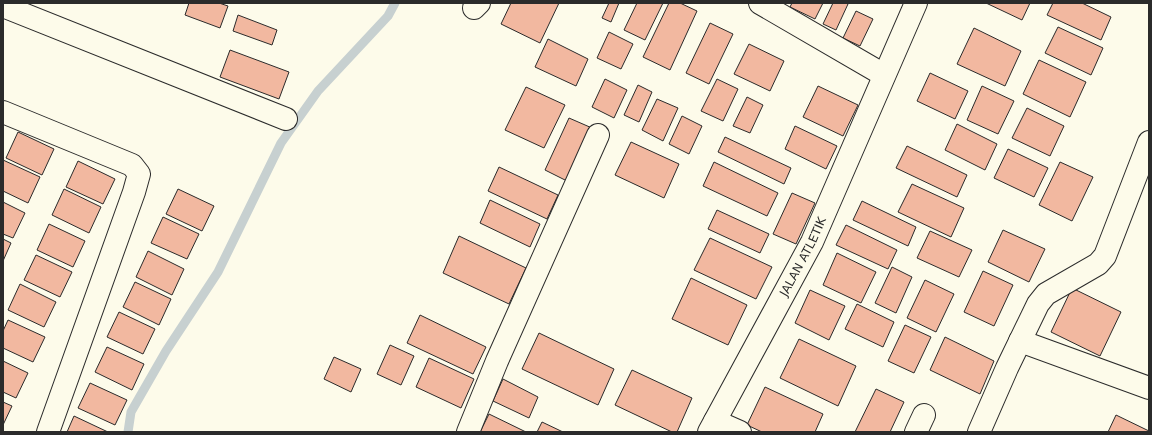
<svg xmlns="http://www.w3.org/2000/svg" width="1152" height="435" font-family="'DejaVu Sans',sans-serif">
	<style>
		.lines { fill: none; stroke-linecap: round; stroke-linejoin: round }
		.stream { stroke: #c7d0d0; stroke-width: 9 }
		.building { fill: #f2b8a0; stroke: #2b2b2b }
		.street-casing { stroke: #2b2b2b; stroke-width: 24 }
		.secondary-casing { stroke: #2b2b2b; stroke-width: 24 }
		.street { stroke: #fdfbea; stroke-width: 22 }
		.secondary { stroke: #fdfbea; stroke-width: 22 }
		.labels { text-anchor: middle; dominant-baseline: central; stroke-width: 3; stroke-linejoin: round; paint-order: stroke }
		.street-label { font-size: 12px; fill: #2b2b2b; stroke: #fdfbea }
	</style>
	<rect width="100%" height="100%" fill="#fdfbea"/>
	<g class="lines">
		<path class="stream" d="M128 432 131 412 166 351 218 272 281 143 318 91 388 16 395 3"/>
	</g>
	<g class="building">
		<path d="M189 3H219L228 6 220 28 185 15Z"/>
		<path d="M511 3H559L540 43 501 24Z"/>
		<path d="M609 3H619L611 22 602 18Z"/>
		<path d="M637 3H663L645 40 624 30Z"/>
		<path d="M669 3H680L697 11 670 70 643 57Z"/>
		<path d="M792 3H823L815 19 790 7Z"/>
		<path d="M833 3H845L848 4 836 30 823 24Z"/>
		<path d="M986 3H1030L1022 20Z"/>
		<path d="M1053 3H1082L1111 17 1101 40 1047 15Z"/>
		<path d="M856 11 873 19 860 46 843 38Z"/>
		<path d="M238 15 277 30 272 45 233 31Z"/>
		<path d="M710 23 733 34 709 84 686 73Z"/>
		<path d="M1058 27 1103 48 1091 75 1045 53Z"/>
		<path d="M974 28 1021 51 1005 86 957 64Z"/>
		<path d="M609 32 633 44 621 69 597 58Z"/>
		<path d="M548 39 588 59 576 86 535 67Z"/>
		<path d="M749 44 784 61 770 91 734 74Z"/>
		<path d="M230 50 289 72 279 99 220 77Z"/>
		<path d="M1039 60 1086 82 1070 117 1023 94Z"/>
		<path d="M930 73 968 91 955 119 917 101Z"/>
		<path d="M605 79 627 90 614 118 592 107Z"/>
		<path d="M717 79 738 89 723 121 701 111Z"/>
		<path d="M638 85 652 92 639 122 624 115Z"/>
		<path d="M818 86 858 105 843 136 803 117Z"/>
		<path d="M982 86 1014 101 998 134 967 120Z"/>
		<path d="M526 87 565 105 544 148 505 130Z"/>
		<path d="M747 97 763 105 750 133 733 126Z"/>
		<path d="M657 99 678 108 663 141 642 130Z"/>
		<path d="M1027 108 1064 126 1050 156 1012 138Z"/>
		<path d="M682 116 702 126 689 154 669 144Z"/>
		<path d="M569 118 592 128 567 181 545 170Z"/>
		<path d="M957 124 997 144 985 170 945 150Z"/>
		<path d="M795 126 837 146 826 169 785 149Z"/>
		<path d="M18 132 54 149 42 175 6 158Z"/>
		<path d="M725 137 791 168 784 184 718 152Z"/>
		<path d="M631 142 679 164 664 198 615 175Z"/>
		<path d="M907 146 967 175 957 197 896 168Z"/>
		<path d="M1008 149 1048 168 1034 197 994 178Z"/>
		<path d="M3 160 40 177 28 203 3 191Z"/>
		<path d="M78 161 115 179 103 204 66 187Z"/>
		<path d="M714 162 778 193 767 216 703 186Z"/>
		<path d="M1060 162 1093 177 1072 221 1039 205Z"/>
		<path d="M499 167 558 195 547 219 488 191Z"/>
		<path d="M912 184 964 208 951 237 898 212Z"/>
		<path d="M64 189 101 207 89 233 52 215Z"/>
		<path d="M178 189 214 206 202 231 166 214Z"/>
		<path d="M792 193 815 203 796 244 773 234Z"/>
		<path d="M490 200 540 224 530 247 480 223Z"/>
		<path d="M862 201 916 227 908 246 853 220Z"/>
		<path d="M3 202 25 213 13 238 3 234Z"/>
		<path d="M717 210 769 234 760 253 708 229Z"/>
		<path d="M163 217 199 234 187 259 151 243Z"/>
		<path d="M49 224 85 241 73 267 37 250Z"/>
		<path d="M846 225 897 250 888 269 836 245Z"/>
		<path d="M1003 230 1045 249 1029 282 988 262Z"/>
		<path d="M930 231 972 250 959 277 917 258Z"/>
		<path d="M459 236 526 268 509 304 443 273Z"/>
		<path d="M710 238 772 267 756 299 694 270Z"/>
		<path d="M3 239 11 243 3 261Z"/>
		<path d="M148 251 184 269 172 295 136 277Z"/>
		<path d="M837 253 876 272 861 303 823 285Z"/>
		<path d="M36 255 72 272 60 297 24 280Z"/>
		<path d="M892 267 912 277 896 313 875 303Z"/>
		<path d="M983 271 1013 285 994 326 964 312Z"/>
		<path d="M691 278 747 305 728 345 672 319Z"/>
		<path d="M925 280 954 294 936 332 907 318Z"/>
		<path d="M135 282 171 299 159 325 123 307Z"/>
		<path d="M20 284 56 302 44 327 8 310Z"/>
		<path d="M1072 288 1121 312 1100 356 1051 332Z"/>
		<path d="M810 290 845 306 829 340 795 323Z"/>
		<path d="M857 304 894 322 883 347 845 329Z"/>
		<path d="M119 312 155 329 143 354 107 337Z"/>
		<path d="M420 315 486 347 473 374 407 343Z"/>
		<path d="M8 320 45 337 33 362 3 348V331Z"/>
		<path d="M905 325 931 337 914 373 888 361Z"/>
		<path d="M539 333 614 369 598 405 522 369Z"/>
		<path d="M945 337 994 361 980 394 930 370Z"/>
		<path d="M799 339 856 366 838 406 780 378Z"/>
		<path d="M390 345 414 356 401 385 377 374Z"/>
		<path d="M107 347 144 364 132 390 95 372Z"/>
		<path d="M334 357 361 369 351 392 324 379Z"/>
		<path d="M429 358 474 379 461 408 416 387Z"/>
		<path d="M3 361 28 373 16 398 3 392Z"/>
		<path d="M632 370 692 398 677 432H672L615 405Z"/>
		<path d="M503 379 538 397 529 418 493 401Z"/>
		<path d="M90 383 127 400 115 425 78 408Z"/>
		<path d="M765 387 823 414 815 432H762L747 425Z"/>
		<path d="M876 389 904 402 890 432H855Z"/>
		<path d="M3 402 12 406 3 425Z"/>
		<path d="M489 414 526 432H480Z"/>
		<path d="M1116 415 1149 431V432H1108Z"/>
		<path d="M74 416 108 432H67Z"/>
		<path d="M542 422 563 432H537Z"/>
	</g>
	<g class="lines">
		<defs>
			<g id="street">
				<path d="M3 6 286 119"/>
				<path d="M474 8 479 3"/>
				<path d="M3 112 132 165 139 174 134 192 48 432"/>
				<path d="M1020 341 1149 388"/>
				<path d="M715 421 740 432"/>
				<path d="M468 432 497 361 598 135"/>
				<path d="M916 432 924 415"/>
				<path d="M979 432 1007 368 1038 304 1046 294 1098 264 1105 256 1149 142"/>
			</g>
			<g id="secondary">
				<path d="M760 3 884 75"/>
				<path id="s1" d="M709 432 812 242 916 3"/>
			</g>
		</defs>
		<use href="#street" class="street-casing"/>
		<use href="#secondary" class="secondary-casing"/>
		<use href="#street" class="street"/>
		<use href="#secondary" class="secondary"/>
	</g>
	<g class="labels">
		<g class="street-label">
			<text stroke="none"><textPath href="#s1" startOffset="199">JALAN ATLETIK</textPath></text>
		</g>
	</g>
	<rect width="1152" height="435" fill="none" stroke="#2b2b2b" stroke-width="8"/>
</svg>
